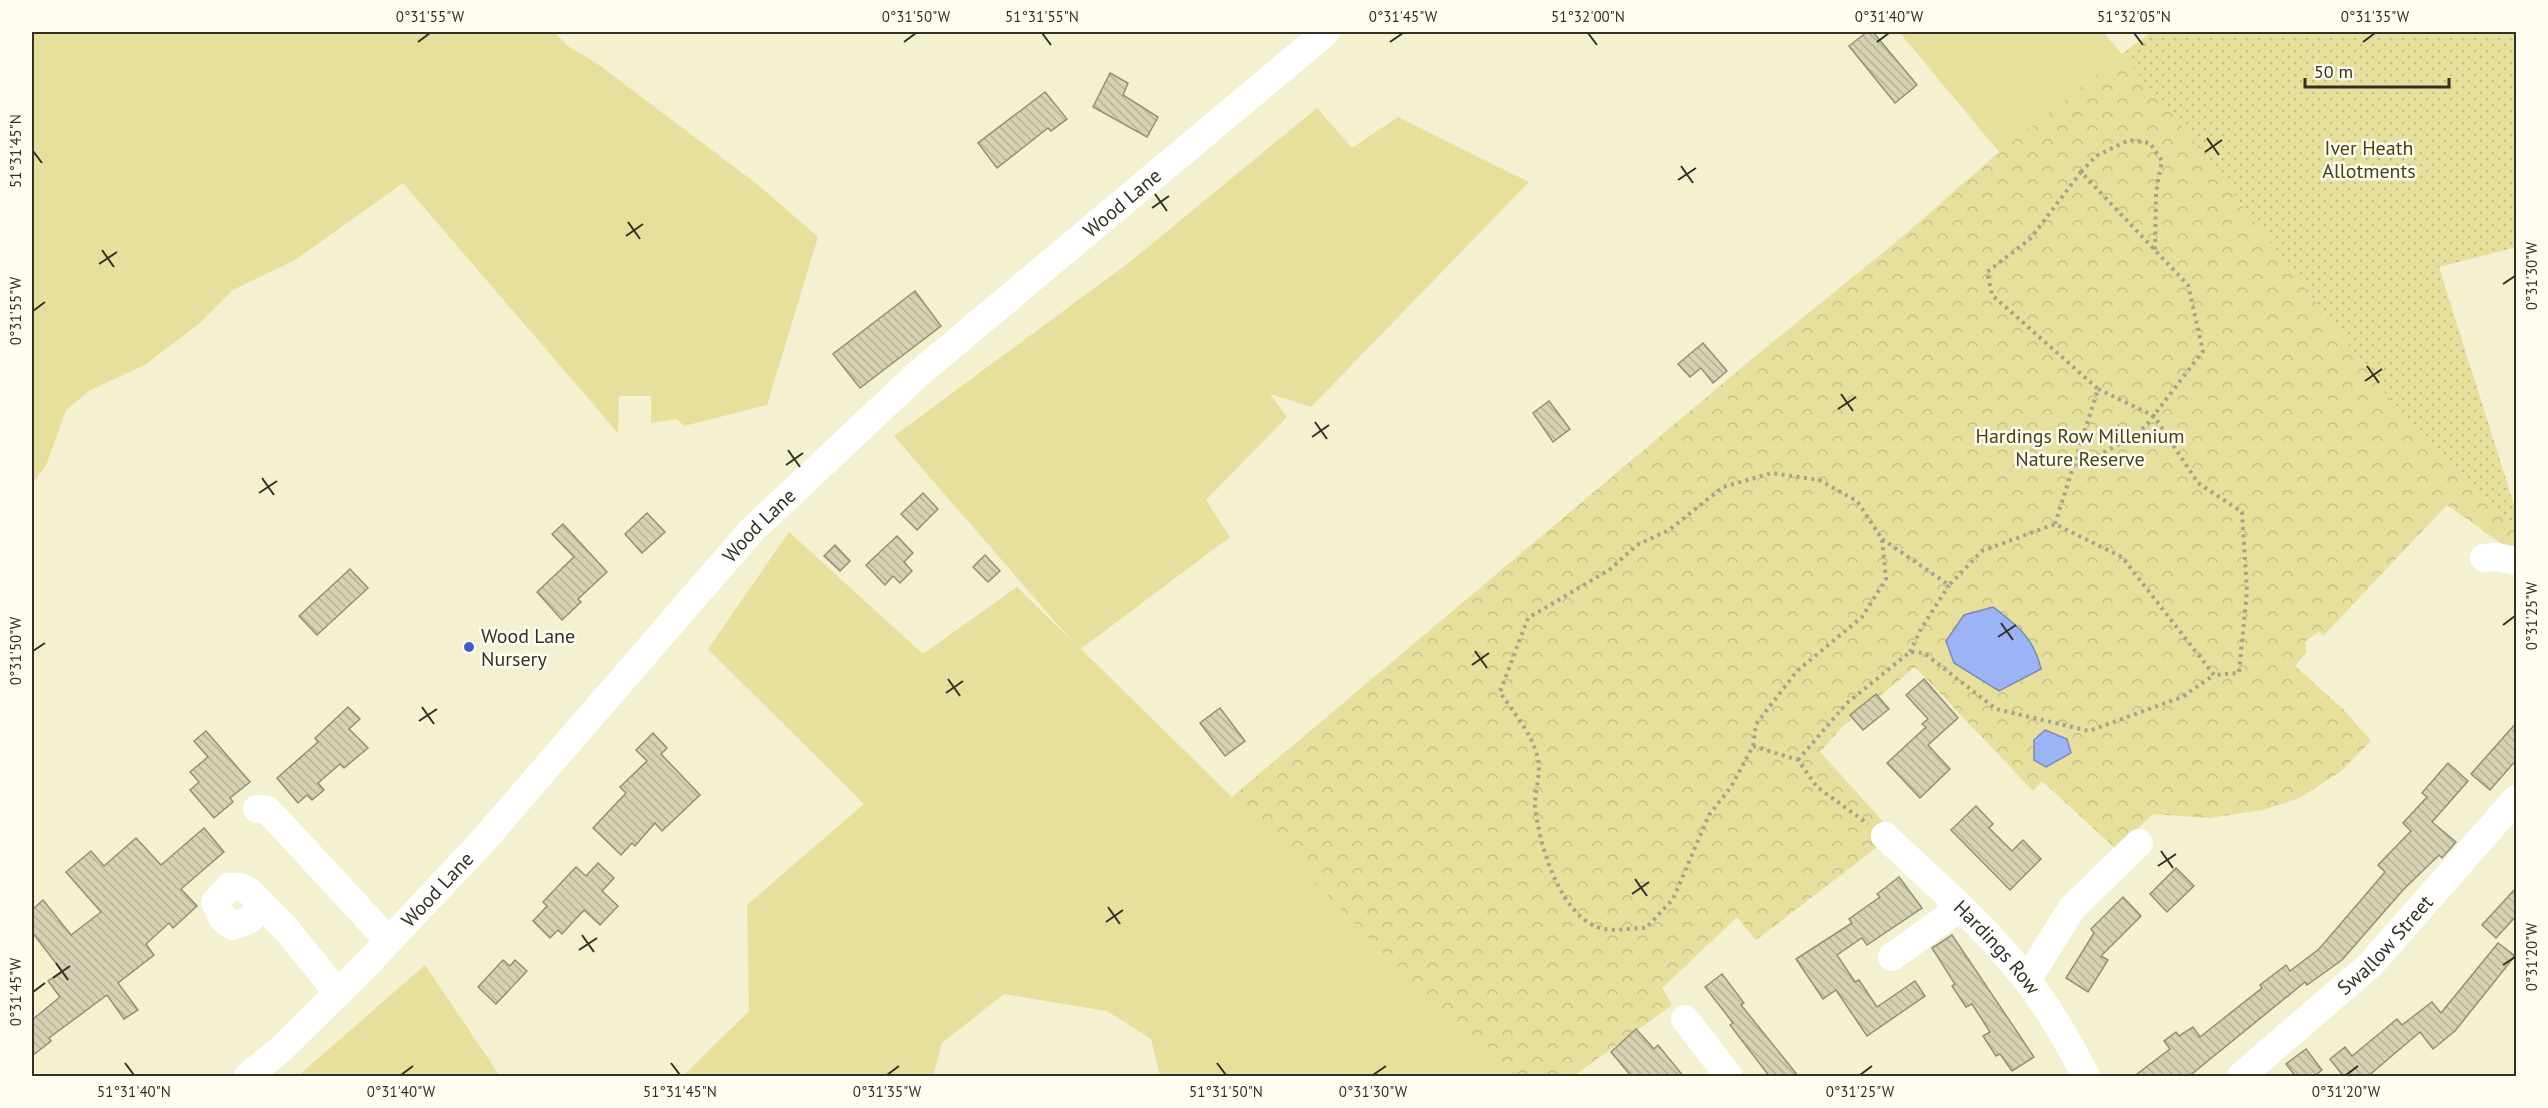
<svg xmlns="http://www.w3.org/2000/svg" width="2548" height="1108" font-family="'PT Sans',sans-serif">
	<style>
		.grass { fill: #e7df9c }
		.park { fill: url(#park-crowns) }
		.garden { fill: url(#garden-dots) }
		.water { fill: #9cb3f5; stroke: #7c8cb7; stroke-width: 1.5 }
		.building { fill: url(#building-back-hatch); stroke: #949173; stroke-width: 1.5 }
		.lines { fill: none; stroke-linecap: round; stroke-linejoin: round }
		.path { stroke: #a6a38c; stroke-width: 4; stroke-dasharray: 3 4.5; stroke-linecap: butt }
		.minor { stroke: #fff; stroke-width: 28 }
		.ticks { fill: none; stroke: #323125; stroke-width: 2 }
		.poi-dot { fill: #3f5bce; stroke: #fffdf1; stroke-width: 2 }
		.labels { text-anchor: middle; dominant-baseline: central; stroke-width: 5; stroke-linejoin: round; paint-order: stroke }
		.park-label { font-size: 20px; fill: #464117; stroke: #fffdf1 }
		.street-label { font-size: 20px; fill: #323125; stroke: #fffdf1 }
		.poi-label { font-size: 20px; fill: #323125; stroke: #fffdf1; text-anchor: start }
		.neatline { fill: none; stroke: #323125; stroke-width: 2 }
		.ticks-label { font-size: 15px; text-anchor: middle; fill: #323125 }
	</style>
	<defs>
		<pattern id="park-crowns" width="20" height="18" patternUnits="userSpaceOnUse" patternTransform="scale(1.5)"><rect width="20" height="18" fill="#e7df9c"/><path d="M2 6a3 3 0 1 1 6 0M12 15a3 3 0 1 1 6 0" fill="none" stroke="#c7c086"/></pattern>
		<pattern id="garden-dots" width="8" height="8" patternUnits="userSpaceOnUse" patternTransform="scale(1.5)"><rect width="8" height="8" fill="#e7df9c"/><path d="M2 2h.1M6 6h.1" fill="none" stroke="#c7c086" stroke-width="1.8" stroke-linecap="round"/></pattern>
		<pattern id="building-back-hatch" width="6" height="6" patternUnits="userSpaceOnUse" patternTransform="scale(1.5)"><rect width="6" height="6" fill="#d5d1b2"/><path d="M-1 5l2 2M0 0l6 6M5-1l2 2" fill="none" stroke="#b7b499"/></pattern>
	</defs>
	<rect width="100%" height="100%" fill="#f4f1d1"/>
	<g class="grass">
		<path d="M32 32H554L569 47 595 62 757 184 818 237 767 405 684 426 677 419 651 423V396H619L618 433 403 183 295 260 233 290 200 323 146 364 89 391 66 410 46 466 32 484Z"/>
		<path d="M1899 32H2103L2169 109 1907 233 1999 152Z"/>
		<path d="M1317 108 1352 148 1398 117 1529 182 1311 407 1270 394 1287 417 1206 500 1230 537 1081 649 1232 797 1752 359 1915 667 1841 728 1820 752 1894 834 1756 940 1737 917 1662 988 1672 1005 1573 1076H1160L1151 1039 1107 1011 1004 994 942 1043 933 1076H683L749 1011 747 905 864 804 708 649 789 532 923 654 1017 587 1072 641 894 436 1131 261Z"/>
		<path d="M425 965 500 1076H298Z"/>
	</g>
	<path class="park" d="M2121 55 2169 109 2392 402 2516 528V554L2447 505 2323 636 2319 631 2305 642 2306 653 2295 666 2344 710 2371 741 2341 771 2300 798 2263 810 2209 818 2153 814 2116 849 2042 781 2033 791 1915 667 1841 728 1820 752 1894 834 1756 940 1737 917 1662 988 1672 1005 1573 1076H1513L1393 963 1232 797 1752 359 1907 233 2000 152Z"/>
	<path class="garden" d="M2151 32H2516V247L2439 267 2516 511V528L2392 402 2169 109 2121 55Z"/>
	<g class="water">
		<path d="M1993 607C2018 626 2034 638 2041 669L1999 691 1954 663 1946 641 1964 615Z"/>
		<path d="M2045 730 2067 739 2071 753 2046 767 2034 760V740Z"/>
	</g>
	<g class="building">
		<path d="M1867 32H1873L1917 85 1895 103 1849 46Z"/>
		<path d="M1110 73 1128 83 1123 95 1158 117 1147 137 1093 107Z"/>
		<path d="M1045 92 1067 119 1051 131 1048 128 997 168 978 143Z"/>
		<path d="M915 291 941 326 860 388 833 354Z"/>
		<path d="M1703 343 1727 371 1713 383 1701 368 1690 377 1678 364Z"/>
		<path d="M1549 401 1570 429 1553 442 1533 413Z"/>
		<path d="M923 493 938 509 917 530 901 514Z"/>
		<path d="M647 513 665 532 642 553 625 534Z"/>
		<path d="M563 524 607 572 578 599 581 602 562 620 537 592 574 557 552 534Z"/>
		<path d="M897 536 913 553 904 562 912 571 900 583 893 576 885 585 866 565Z"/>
		<path d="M835 545 850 561 840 571 824 556Z"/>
		<path d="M985 555 1000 571 988 582 973 567Z"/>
		<path d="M350 569 368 588 317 635 299 616Z"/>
		<path d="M1924 679 1958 718 1928 745 1950 769 1920 798 1887 763 1926 727 1922 724 1928 719 1906 695Z"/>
		<path d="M1876 694 1889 709 1863 730 1850 715Z"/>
		<path d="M348 707 360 719 349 729 368 748 344 768 340 764 318 783 324 790 312 800 307 795 298 803 277 778 318 742 315 738Z"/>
		<path d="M1220 708 1245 741 1225 756 1200 723Z"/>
		<path d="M2517 722V759L2490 790 2471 774Z"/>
		<path d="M206 731 250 782 230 798 233 802 214 818 190 790 199 782 190 772 208 757 194 741Z"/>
		<path d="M653 733 667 748 661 754 700 795 662 831 655 823 635 846 632 843 621 855 593 828 626 793 620 787 647 761 636 750Z"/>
		<path d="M2448 763 2468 781 2432 822 2456 842 2442 858 2439 855 2403 890 2342 960 2307 985 2305 982 2188 1077H2133L2170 1049 2164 1041 2176 1032 2179 1036 2193 1027 2200 1037 2262 988 2260 985 2286 965 2290 971 2319 949 2385 872 2378 865 2411 831 2403 823 2427 797 2422 793Z"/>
		<path d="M1976 806 1993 824 1989 828 2012 851 2023 840 2041 859 2010 890 1951 830Z"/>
		<path d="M204 828 224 852 181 889 197 906 173 928 169 923 146 944 154 955 118 983 138 1010 124 1019 107 995 49 1038 51 1041 32 1056V1020L60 997 48 981 62 971 32 932V910L43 900 71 935 101 912 66 872 91 851 104 866 136 838 161 865Z"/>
		<path d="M598 863 614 878 602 891 618 906 600 925 584 910 562 934 558 930 550 938 533 921 547 906 543 902 576 867 586 876Z"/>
		<path d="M2176 868 2194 886 2167 912 2150 894Z"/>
		<path d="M1899 877 1922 908 1867 945 1862 938 1837 955 1855 982 1859 980 1877 1007 1915 981 1925 996 1867 1036 1836 990 1823 999 1796 959 1852 923 1849 919 1880 897 1877 894Z"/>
		<path d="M2517 887V915L2496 938 2482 925Z"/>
		<path d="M2123 897 2141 916 2101 956 2108 960 2088 992 2066 978 2094 933 2091 929Z"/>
		<path d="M1952 935 2034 1057 2012 1071 2000 1054 1996 1056 1983 1036 1990 1032 1972 1004 1966 1007 1952 986 1955 984 1932 948Z"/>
		<path d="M2498 943 2515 956 2455 1031 2433 1049 2420 1032 2367 1077H2344L2330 1059 2345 1047 2352 1056 2397 1019 2402 1025 2432 1002 2441 1013Z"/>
		<path d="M503 960 510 966 515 960 527 971 496 1004 478 987Z"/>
		<path d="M1722 974 1744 1003 1741 1005 1799 1077H1770L1730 1025 1733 1023 1705 987Z"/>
		<path d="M1636 1029 1654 1049 1658 1045 1684 1077H1632L1611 1052Z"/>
		<path d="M2306 1049 2322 1070 2313 1077H2296L2286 1064Z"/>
	</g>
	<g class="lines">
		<g class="path">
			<path d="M2081 172 2096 156 2129 140 2150 143 2162 161 2156 192 2155 250"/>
			<path d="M2098 389 2154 416 2198 483 2242 512 2247 591 2239 673 2214 675"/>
			<path d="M2055 524 2098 389 1992 295 1987 272 2030 239 2081 172 2188 285 2203 351 2145 427 2116 446 2073 468"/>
			<path d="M1910 652 1921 629 1949 585"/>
			<path d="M1753 746 1756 724 1797 671 1862 617 1886 579 1882 539 1857 501 1819 480 1772 473 1723 487 1669 530 1637 545 1609 570 1528 618 1500 692C1513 712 1533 735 1538 759 1541 774 1535 790 1535 805 1538 842 1561 922 1605 929 1617 931 1633 928 1646 928L1673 899 1709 815 1731 787 1753 746 1798 760 1817 787 1868 824"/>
			<path d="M1798 760 1847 703 1910 652 1924 653 1996 709 2089 731 2182 697 2214 675 2122 557 2055 524 1982 551 1949 585 1882 539"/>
		</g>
		<g class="minor">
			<path d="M2484 558 2497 557 2516 561"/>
			<path d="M257 809 267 810 276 819 389 941"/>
			<path id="s1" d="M1885 836C1933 882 1985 926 2026 979 2050 1009 2069 1043 2086 1076"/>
			<path d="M263 906 249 920 232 926 223 919 215 902 229 887H240L250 892 286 929 338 993"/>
			<path d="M1892 957 1961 907"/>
			<path d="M2027 980 2072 908 2139 843"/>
			<path d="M1685 1019 1729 1076"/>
			<path id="s2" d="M248 1076 280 1050 367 964 481 843 751 531 918 374 1326 32"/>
			<path id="s3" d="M2241 1076 2370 965 2516 799"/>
		</g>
	</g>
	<path class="ticks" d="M1042 33 1051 45M1588 33 1597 45M2134 33 2143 45M418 42 430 33M904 42 916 33M1390 42 1403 33M1877 42 1889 33M2363 42 2375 33M2207 138 2219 155M33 151 42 163M2205 152 2222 140M1681 166 1693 183M1678 180 1696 168M1155 194 1167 211M1152 208 1169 196M628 222 640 239M626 236 643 224M102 250 114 267M99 264 117 252M2503 284 2515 276M33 311 45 302M2367 366 2379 383M2365 381 2382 369M1841 394 1853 411M1838 409 1856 397M1315 422 1327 439M1312 437 1329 425M788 450 800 467M786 465 803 453M262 478 274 495M259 493 277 481M2001 623 2013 640M2503 625 2515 616M1998 637 2016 625M33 651 45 643M1475 651 1487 668M1472 665 1489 653M948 679 960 696M946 693 963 681M422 707 434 724M419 721 437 709M2161 851 2173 868M2158 866 2176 854M1635 879 1647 896M1632 894 1649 882M1108 907 1120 924M1106 922 1123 910M582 935 594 952M579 950 597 938M56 963 68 980M2503 965 2515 957M53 978 70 966M33 992 45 983M125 1063 134 1075M671 1063 680 1075M1217 1063 1226 1075M401 1075 413 1066M887 1075 899 1066M1373 1075 1386 1066M1860 1075 1872 1066M2346 1075 2358 1066"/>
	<circle class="poi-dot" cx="469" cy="647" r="6"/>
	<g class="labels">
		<g class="park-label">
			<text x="2369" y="148">Iver Heath<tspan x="2369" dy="23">Allotments</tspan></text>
			<text x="2080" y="436">Hardings Row Millenium<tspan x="2080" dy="23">Nature Reserve</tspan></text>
		</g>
		<g class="street-label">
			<text stroke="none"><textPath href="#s2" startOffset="1238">Wood Lane</textPath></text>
			<text stroke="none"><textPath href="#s2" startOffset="752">Wood Lane</textPath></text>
			<text stroke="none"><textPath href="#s2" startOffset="266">Wood Lane</textPath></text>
			<text stroke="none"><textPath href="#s3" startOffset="195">Swallow Street</textPath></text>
			<text stroke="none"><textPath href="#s1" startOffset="158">Hardings Row</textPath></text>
		</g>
		<g class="poi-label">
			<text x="481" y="636">Wood Lane<tspan x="481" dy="23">Nursery</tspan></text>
		</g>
	</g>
	<rect width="2548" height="1108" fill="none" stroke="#fffdf1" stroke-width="66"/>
	<path d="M2305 78v9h144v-9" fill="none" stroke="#323125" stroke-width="3"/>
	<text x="2314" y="78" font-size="18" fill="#323125" stroke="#fffdf1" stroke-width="4.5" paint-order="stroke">50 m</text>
	<rect x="33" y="33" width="2482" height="1042" class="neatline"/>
	<g class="ticks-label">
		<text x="430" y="22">0°31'55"W</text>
		<text x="916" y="22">0°31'50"W</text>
		<text x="1042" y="22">51°31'55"N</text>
		<text x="1403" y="22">0°31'45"W</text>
		<text x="1588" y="22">51°32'00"N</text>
		<text x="1889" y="22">0°31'40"W</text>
		<text x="2134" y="22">51°32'05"N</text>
		<text x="2375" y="22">0°31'35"W</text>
		<text transform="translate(16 151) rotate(-90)" y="5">51°31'45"N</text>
		<text transform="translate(2532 276) rotate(-90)" y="5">0°31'30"W</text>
		<text transform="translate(16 311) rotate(-90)" y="5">0°31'55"W</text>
		<text transform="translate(2532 616) rotate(-90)" y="5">0°31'25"W</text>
		<text transform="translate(16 651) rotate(-90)" y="5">0°31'50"W</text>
		<text transform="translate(2532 957) rotate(-90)" y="5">0°31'20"W</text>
		<text transform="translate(16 992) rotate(-90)" y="5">0°31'45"W</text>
		<text x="134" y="1097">51°31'40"N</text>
		<text x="401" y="1097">0°31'40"W</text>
		<text x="680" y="1097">51°31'45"N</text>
		<text x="887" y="1097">0°31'35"W</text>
		<text x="1226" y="1097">51°31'50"N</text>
		<text x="1373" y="1097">0°31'30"W</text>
		<text x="1860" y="1097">0°31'25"W</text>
		<text x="2346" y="1097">0°31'20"W</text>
	</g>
</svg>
